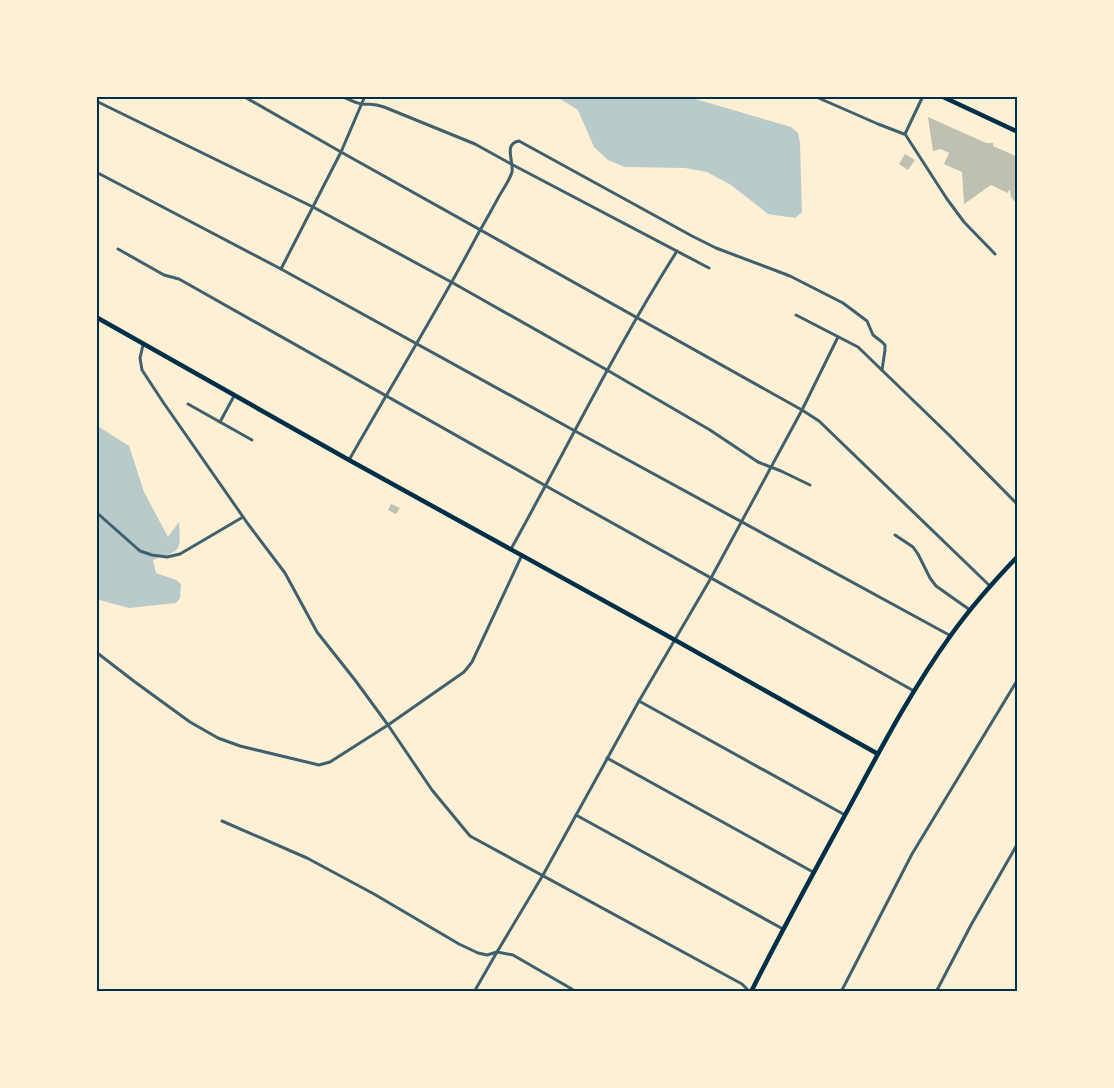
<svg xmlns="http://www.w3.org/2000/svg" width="1114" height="1088" font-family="Ubuntu,sans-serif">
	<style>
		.green { fill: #b9caca }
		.building { fill: #bec0b2 }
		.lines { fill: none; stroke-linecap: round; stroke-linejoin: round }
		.minor { stroke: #3f606c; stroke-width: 3 }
		.secondary { stroke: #003049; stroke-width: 4.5 }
		.primary { stroke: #003049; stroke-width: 4.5 }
		.neatline { fill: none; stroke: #003049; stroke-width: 2 }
	</style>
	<rect width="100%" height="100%" fill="#fdf0d5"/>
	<g class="green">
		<path d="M555 96H685L791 127 798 133 800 143 802 212 795 218 768 214 731 185 707 172 685 168 625 167 608 160 594 147 578 110Z"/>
		<path d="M96 425 129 446 144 492 168 537 179 522C181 553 181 550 153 560L156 573 176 580 181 584 180 598 176 603 129 608 96 599Z"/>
	</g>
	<g class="building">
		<path d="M928 117 986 143H993V146L1018 157V202L1014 201 1011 197 1010 190H1009L1008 193 991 185 964 204 962 172 944 164 949 153 941 149 933 151Z"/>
		<path d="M905 154 915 160 908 170 899 164Z"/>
		<path d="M391 504 400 508 396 514 388 510Z"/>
	</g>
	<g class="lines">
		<g class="minor">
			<path d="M243 96 341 152 802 410 819 421 990 586"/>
			<path d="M341 96C348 99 355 103 362 104 372 105 373 103 384 107L475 144 513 165 709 268"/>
			<path d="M814 96 878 124 904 134"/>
			<path d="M923 96 905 134 947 199 964 222 995 254"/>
			<path d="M96 101 313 207 453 283 607 370 710 430 758 462 781 471 810 485"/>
			<path d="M96 172 281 269 575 431 951 636"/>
			<path d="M118 249 164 275 179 279 546 486 914 691"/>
			<path d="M281 269 341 152 365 96"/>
			<path d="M796 315 858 347 949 435 1018 505"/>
			<path d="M143 345 140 358 142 370 163 402 248 524 285 573 317 632 355 680 388 725 432 790 470 836 742 984 750 992"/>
			<path d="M188 404 252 440"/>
			<path d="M220 422 234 396"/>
			<path d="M349 460C392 384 438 310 479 232 485 222 491 211 497 200 502 190 509 182 512 172 514 161 503 144 519 141L692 236 716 248 790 276 843 303 867 321 873 335 882 342 885 345V350L882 370"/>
			<path d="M96 512 140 551 152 555 167 557 180 554 243 517"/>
			<path d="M895 535 913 547 918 554 930 578 936 586 970 610"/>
			<path d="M511 549C566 450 616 347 677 251"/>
			<path d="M96 652 135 682 190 722 218 738 240 746 319 765 330 762 388 725 464 672 472 662 522 555"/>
			<path d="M639 701 845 815"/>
			<path d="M607 758 813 872"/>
			<path d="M576 815 783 929"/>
			<path d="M222 821 307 858 374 894 459 944 478 953 487 955 497 952 513 955 577 992"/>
			<path d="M474 992 497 952 543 875 639 701 711 578 802 410 838 337"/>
			<path d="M841 992 912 854 1018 679"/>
			<path d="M936 992 971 925 1018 843"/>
		</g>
		<g class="secondary">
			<path d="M96 317 349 460 675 640 878 754"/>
			<path d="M751 992C781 932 813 874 845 815 878 754 910 692 951 635 971 607 994 581 1018 556"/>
		</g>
		<path class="primary" d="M941 96 1018 132"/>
	</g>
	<rect width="1114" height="1088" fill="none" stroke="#fdf0d5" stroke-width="195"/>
	<rect x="98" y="98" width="918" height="892" class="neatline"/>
</svg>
